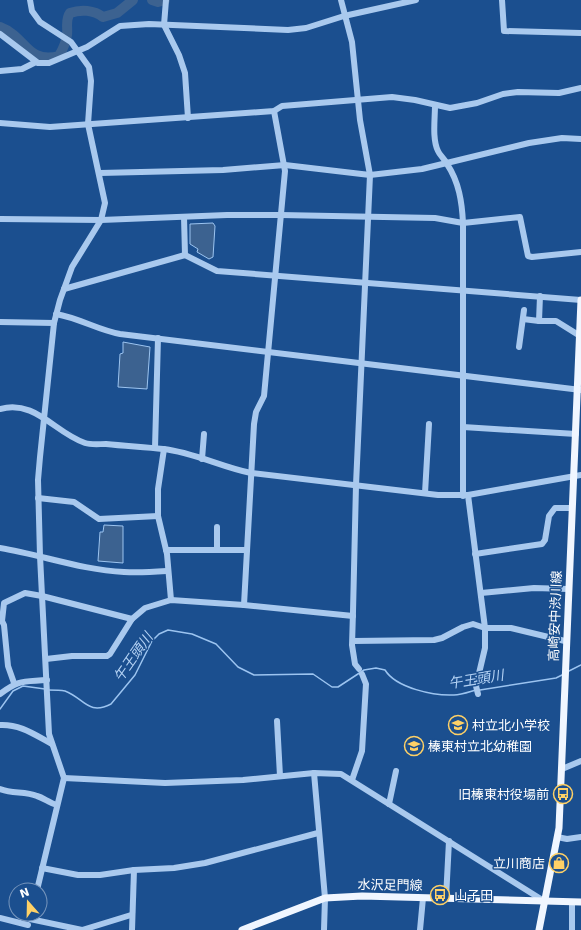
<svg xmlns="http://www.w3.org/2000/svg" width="581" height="930" font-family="'DejaVu Sans','Noto Sans JP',sans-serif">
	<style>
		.water { fill: #3c6290; stroke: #9cc4f0 }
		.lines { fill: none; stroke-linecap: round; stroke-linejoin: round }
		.stream { stroke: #9cc4f0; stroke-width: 1.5 }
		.river { stroke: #3c6290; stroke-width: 10 }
		.minor { stroke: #a9c9ee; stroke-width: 6 }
		.major { stroke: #f0f6ff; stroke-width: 7 }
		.labels { text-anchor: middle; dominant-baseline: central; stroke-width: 3; stroke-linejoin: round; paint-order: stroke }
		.street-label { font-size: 13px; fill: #fff; stroke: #1b4f8f }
		.poi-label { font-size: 13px; fill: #fff; stroke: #1b4f8f; text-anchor: start }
		.water-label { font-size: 14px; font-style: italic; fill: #b5d3f5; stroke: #1b4f8f }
	</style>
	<rect width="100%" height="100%" fill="#1b4f8f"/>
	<g class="water">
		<path d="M213 223 215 226 213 257 209 259 197 252 198 249 190 244V224Z"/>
		<path d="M123 342 150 347 147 389 118 387 120 354 123 353Z"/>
		<path d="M104 525 123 526V563L98 561 100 532H103Z"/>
	</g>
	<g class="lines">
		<g class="stream">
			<path d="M567 672 581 665"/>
			<path d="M48 690C54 690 60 690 65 691 84 698 88 716 111 704L135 675 152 641 159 634 168 630 192 634 216 644 238 667 254 675 313 674 332 687H338L364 670 376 668 385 670C396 688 434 696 454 695 461 695 469 692 476 690"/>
			<path d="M480 690 556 678 562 675"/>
			<path d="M0 709 13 691 23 686 45 689"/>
		</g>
		<g class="river">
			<path d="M152 0 158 2 165 0"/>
			<path d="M0 27C27 37 26 64 59 56 63 49 66 43 67 35 68 27 65 20 70 13 81 9 94 10 103 17L117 13 133 0"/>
		</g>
		<g class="minor">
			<path d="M30 0 32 11 40 22 71 42 89 67 91 81 88 124 105 203 101 220 72 267 60 300 54 323 40 457 38 480 40 556 49 734 64 778 37 890"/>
			<path d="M166 0 164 25 179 55 185 73 188 118"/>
			<path d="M341 0 352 42 360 120 370 175 356 485 353 612 352 645 355 664 359 669"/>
			<path d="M502 0 504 31 581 33"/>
			<path d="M0 34 38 63H49L87 47 120 26 149 24 288 30 306 28 344 16 416 0"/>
			<path d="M0 71 22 69 36 62"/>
			<path d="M435 105C435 119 432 139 438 151 440 156 445 159 447 164 459 182 462 202 463 223V496"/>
			<path d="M0 123 50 127 274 111 282 106 392 97 415 100 450 108 477 103 503 94 518 92 559 93 581 88"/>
			<path d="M100 173 223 170 285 165 370 175 422 169 529 143 562 138 581 139"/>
			<path d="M184 217 185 255 217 271 581 300"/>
			<path d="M0 219 101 220 227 215H281L435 218 463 223 520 217 528 256 532 257 581 252"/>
			<path d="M64 289 185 255"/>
			<path d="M540 296 539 321H556L580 336"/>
			<path d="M56 314C79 318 98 330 120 334L581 390"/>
			<path d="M523 319 539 321"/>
			<path d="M0 322 54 323"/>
			<path d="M519 347 524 310"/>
			<path d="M0 409C35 399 55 433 85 443 91 445 99 444 106 444 125 446 144 447 163 449 193 452 221 467 251 473L438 495H468L581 475"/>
			<path d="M463 427 576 434"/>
			<path d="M155 448 158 338"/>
			<path d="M164 449 158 489V516L167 554 171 600"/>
			<path d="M202 459 204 434"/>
			<path d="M425 493 429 424"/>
			<path d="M468 495 485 628V648L476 686 478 694"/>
			<path d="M38 498 74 502 99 519 158 516"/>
			<path d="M0 548C42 555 82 570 124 572 139 573 153 572 168 571"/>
			<path d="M166 550H247"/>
			<path d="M217 550V527"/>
			<path d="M475 554 542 544 545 540 549 516 555 508H571"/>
			<path d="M481 593 534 588 568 589"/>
			<path d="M244 605 254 424 256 412 264 396 285 171 274 111"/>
			<path d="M0 617 4 625 8 666 14 683"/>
			<path d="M2 621 4 603 25 593 42 596 132 619"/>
			<path d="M353 641 434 640 442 638 463 627 473 624 485 628H511L565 641"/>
			<path d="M46 659 72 656H107L110 654 132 619 145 608 171 600 244 605 353 616"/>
			<path d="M0 694C20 679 23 682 47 680"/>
			<path d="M277 721 280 776"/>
			<path d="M0 725C20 724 35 735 52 744"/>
			<path d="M562 769 581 761"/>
			<path d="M314 773 325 898 324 930"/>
			<path d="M64 778 165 783 243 780 314 773 341 774 544 901"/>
			<path d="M352 780 362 751 366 684 362 674"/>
			<path d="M0 789C12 794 25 791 37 796 44 798 49 803 57 805"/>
			<path d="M389 804 396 771"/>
			<path d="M557 837 567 839 581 837"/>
			<path d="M42 868 78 875H100L134 870 174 868 205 863 318 833"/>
			<path d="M446 898 449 841"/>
			<path d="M572 902V930"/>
			<path d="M0 918 28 925"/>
			<path d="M30 919 82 930"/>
			<path d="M82 930 131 915"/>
			<path d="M132 930 134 870"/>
			<path d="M420 930 423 898"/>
		</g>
		<g class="major">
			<path d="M242 930 325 898 362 896 581 902"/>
			<path d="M539 930 559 828 581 300"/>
		</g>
	</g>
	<defs>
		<symbol id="school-ring" viewBox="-11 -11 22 22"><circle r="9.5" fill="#1b4f8f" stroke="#ffd166" stroke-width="1.5"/><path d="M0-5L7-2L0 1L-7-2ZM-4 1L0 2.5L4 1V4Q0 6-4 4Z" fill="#ffd166"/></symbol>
		<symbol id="bus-ring" viewBox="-11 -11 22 22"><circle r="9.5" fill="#1b4f8f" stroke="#ffd166" stroke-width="1.5"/><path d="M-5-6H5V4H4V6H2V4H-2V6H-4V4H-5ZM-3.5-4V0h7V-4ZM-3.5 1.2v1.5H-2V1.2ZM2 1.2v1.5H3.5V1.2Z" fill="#ffd166"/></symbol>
		<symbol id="shop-ring" viewBox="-11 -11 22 22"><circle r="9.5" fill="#1b4f8f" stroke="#ffd166" stroke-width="1.5"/><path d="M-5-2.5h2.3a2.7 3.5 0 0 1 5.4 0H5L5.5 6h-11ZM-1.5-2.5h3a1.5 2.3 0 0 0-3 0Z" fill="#ffd166"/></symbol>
	</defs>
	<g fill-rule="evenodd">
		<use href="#school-ring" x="447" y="714" width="22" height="22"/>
		<use href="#school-ring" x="403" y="735" width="22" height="22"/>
		<use href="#bus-ring" x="552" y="783" width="22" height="22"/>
		<use href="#shop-ring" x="548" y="852" width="22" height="22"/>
		<use href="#bus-ring" x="429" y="884" width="22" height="22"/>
	</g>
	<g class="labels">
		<g class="street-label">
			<text transform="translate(555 616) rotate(-88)">高崎安中渋川線</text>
			<text transform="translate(390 885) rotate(1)">水沢足門線</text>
		</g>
		<g class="poi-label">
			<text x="472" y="725">村立北小学校</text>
			<text x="428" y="746">榛東村立北幼稚園</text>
			<text x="549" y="794" text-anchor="end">旧榛東村役場前</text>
			<text x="545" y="863" text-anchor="end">立川商店</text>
			<text x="454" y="895">山子田</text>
		</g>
		<g class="water-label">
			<text transform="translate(133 657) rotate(-55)">午王頭川</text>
			<text transform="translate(476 679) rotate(-9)">午王頭川</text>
		</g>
	</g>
	<g transform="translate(28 902) rotate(340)"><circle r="19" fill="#1b4f8f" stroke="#7695bc"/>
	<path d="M0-3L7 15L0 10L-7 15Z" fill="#ffd166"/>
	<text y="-6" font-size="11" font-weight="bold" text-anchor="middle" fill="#ffffff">N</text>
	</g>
</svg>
